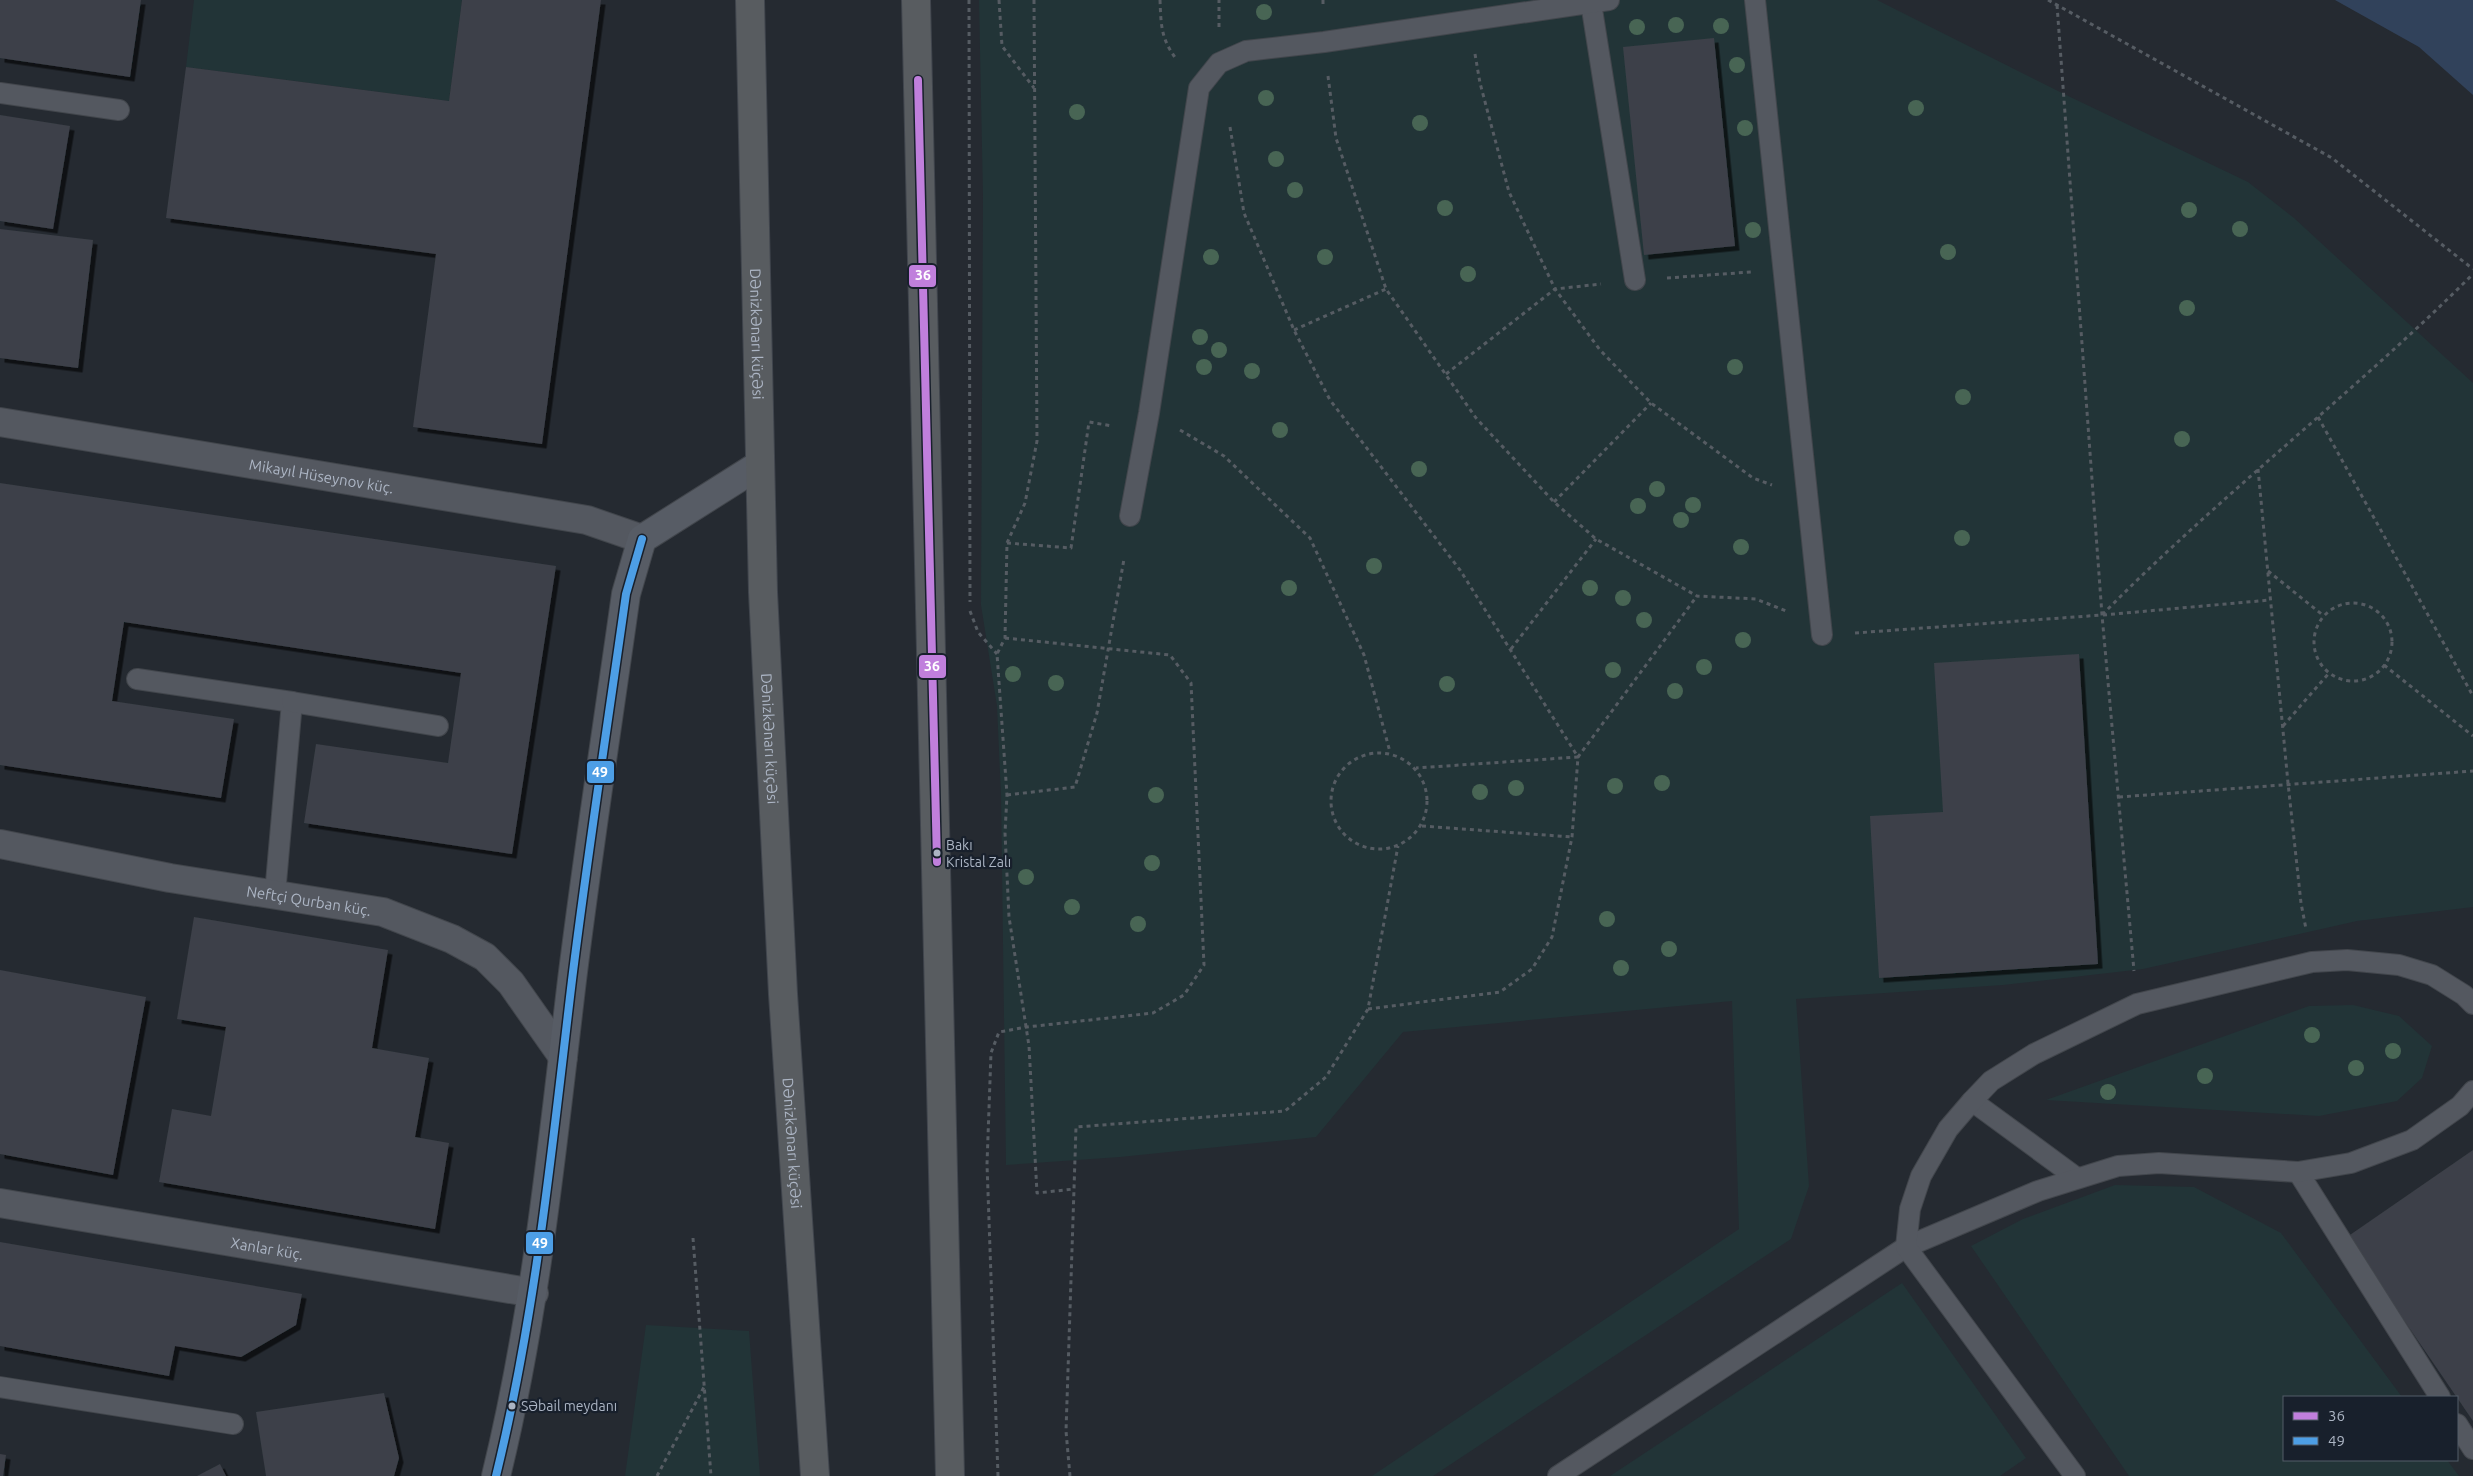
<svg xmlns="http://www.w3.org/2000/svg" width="2473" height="1476" font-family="Ubuntu,sans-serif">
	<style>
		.green { fill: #223437 }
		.water { fill: #31425b }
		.building { fill: #3c4048; filter: url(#shadow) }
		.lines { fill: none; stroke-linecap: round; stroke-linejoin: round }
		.service-casing { stroke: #42464c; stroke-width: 22 }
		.minor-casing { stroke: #42464c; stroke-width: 30 }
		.tertiary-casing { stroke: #42464c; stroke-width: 30 }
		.secondary-casing { stroke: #42464c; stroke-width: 30 }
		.trunk-casing { stroke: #40454d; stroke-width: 30 }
		.path { stroke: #565c63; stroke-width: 3; stroke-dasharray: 4 4; stroke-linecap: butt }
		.service { stroke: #545860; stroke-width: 20 }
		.minor { stroke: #545860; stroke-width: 28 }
		.tertiary { stroke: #545860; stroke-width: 28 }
		.secondary { stroke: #575c65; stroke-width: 28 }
		.trunk { stroke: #585c60; stroke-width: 28 }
		.bus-1-casing { stroke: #18202c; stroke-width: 11 }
		.bus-2-casing { stroke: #18202c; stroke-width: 11 }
		.bus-1 { stroke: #c07fdc; stroke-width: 8 }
		.bus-2 { stroke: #4d9ee5; stroke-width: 8 }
		.tree { fill: #486554 }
		.bus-dot { fill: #acb5c4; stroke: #18202c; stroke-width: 2 }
		.labels { text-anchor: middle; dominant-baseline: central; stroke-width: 4.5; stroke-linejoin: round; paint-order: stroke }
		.bus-label { font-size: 14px; fill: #acb5c4; stroke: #18202c; text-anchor: start }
		.street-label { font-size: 15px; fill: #acb5c4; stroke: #18202c }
		.line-badge { stroke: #18202c; stroke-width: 2 }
		.badge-label { font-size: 14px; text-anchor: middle; font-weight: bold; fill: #fff }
	</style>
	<defs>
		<filter id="shadow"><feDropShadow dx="4.5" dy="4.5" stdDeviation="0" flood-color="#0009"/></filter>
	</defs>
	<rect width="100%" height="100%" fill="#252a31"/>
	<g class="green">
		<path d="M194 0H462L449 101 186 67Z"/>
		<path d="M979 0H1877L2064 94 2248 182 2294 218 2473 383V907L2357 921 2143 969 2003 985 1796 999 1809 1186 1791 1239 1433 1476H1372L1739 1229 1732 1001 1403 1032 1316 1137 1120 1157 1006 1165 1001 795 997 706 981 605 983 196Z"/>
		<path d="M2353 1005 2399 1016 2432 1046 2422 1078 2397 1101 2319 1116 2046 1100 2309 1006Z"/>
		<path d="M2115 1185 2194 1187 2281 1233 2402 1397H2284V1460H2447L2459 1476H2129L1971 1246 2023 1219Z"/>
		<path d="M1902 1283 2026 1458 2000 1476H1610Z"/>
		<path d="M646 1325 749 1331 760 1476H625Z"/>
	</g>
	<path class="water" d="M2335 0H2473V95L2419 47Z"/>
	<g class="building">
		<path d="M0 0H141L130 77 0 58Z"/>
		<path d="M462 0H601L542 444 413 427 436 254 166 218 186 67 449 101Z"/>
		<path d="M1714 38 1735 246 1644 255 1623 47Z"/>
		<path d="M0 115 70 126 53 229 0 221Z"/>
		<path d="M0 229 93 240 78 368 0 358Z"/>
		<path d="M0 483 556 566 512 854 304 823 316 744 448 763 461 673 124 622 112 701 234 719 221 798 0 765Z"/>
		<path d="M2079 654 2098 964 1879 978 1870 816 1943 812 1934 663Z"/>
		<path d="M194 917 388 950 372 1048 429 1058 415 1137 449 1143 435 1229 159 1182 172 1109 211 1116 226 1027 177 1019Z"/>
		<path d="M0 970 146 997 113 1175 0 1154Z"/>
		<path d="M2473 1150V1421L2347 1237Z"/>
		<path d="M0 1242 302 1294 296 1325 241 1357 175 1346 169 1376 0 1346Z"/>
		<path d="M384 1393 399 1458 394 1476H266L256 1412Z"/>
		<path d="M0 1454 6 1455 3 1476H0Z"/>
		<path d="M220 1464 226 1476H197Z"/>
	</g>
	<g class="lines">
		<defs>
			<g id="service">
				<path d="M1755 0 1822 635"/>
				<path d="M1591 3 1635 280"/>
				<path d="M0 93 119 110"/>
				<path d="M1130 516 1149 413 1199 88 1219 63 1246 51 1324 42 1609 0"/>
				<path d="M137 679 292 702 275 894"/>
				<path d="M292 702 438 726"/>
				<path d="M1972 1101 2077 1178"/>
				<path d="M2298 1172 2440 1397"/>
				<path d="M0 1387 233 1424"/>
				<path d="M2457 1424 2473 1449"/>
				<path d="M1558 1476 1906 1247 2038 1191 2118 1166 2159 1163 2298 1172 2351 1163 2412 1140 2460 1106 2473 1091"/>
				<path d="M2075 1476 1906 1247 1910 1209 1921 1176 1948 1129 1972 1101 1991 1081 2034 1054 2137 1004 2312 962 2347 960 2399 965 2432 975 2464 995 2473 1004"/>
			</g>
			<g id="minor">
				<path id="s1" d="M0 1203 534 1293"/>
			</g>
			<g id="tertiary">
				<path id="s2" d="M0 422 587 520 642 539"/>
				<path id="s3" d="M0 844 170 878 383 912 452 939 485 957 511 983 563 1057"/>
			</g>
			<path id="secondary" d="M496 1476C536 1313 552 1147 572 980 588 851 608 722 626 594L642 539 759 465"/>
			<g id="trunk">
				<path id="s4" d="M750 0 763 592 783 994 815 1476"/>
				<path d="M916 0 950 1476"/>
			</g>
		</defs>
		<use href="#service" class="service-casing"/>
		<use href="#minor" class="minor-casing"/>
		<use href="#tertiary" class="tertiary-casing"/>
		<use href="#secondary" class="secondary-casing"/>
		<use href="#trunk" class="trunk-casing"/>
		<g class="path">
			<path d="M969 0 970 602"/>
			<path d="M999 0 1002 46 1034 88"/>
			<path d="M1034 0 1037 441 1025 503 1007 543 1005 638 997 654 1007 795 1005 833 1009 917 1029 1046 1037 1193 1074 1189 1076 1127 1285 1111 1326 1077 1368 1009 1398 846"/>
			<path d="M1160 0C1161 26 1161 39 1177 60"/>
			<path d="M1323 0V8"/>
			<path d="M2048 0 2332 158 2473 269"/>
			<path d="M2057 5 2102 615 2134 971"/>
			<path d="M1219 27V0"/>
			<path d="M1475 54 1480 83 1509 192 1555 289 1600 350 1651 403 1753 478 1772 485"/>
			<path d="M1328 76 1336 138 1386 289 1476 418 1554 502 1596 539 1697 596 1756 599 1786 611"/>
			<path d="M1230 127 1244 213 1294 330 1330 400 1460 570 1578 757 1416 768"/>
			<path d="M1667 278 1751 272"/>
			<path d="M1294 330 1386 289"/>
			<path d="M1446 374 1555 289 1601 284"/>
			<path d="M2318 417 2473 696"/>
			<path d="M1180 430 1224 456 1310 538 1364 655 1390 752"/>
			<path d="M2258 469 2288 783 2301 903 2306 929"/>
			<path d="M1554 502 1651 403"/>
			<path d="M1007 543 1071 548 1089 422 1112 426"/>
			<path d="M2268 571 2324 616"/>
			<circle cx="2353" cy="642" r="39"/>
			<path d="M970 611 978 632 997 654"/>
			<path d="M2103 615 2270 600"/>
			<path d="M1855 633 2102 615C2220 495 2354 393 2473 274"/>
			<path d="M1511 649 1596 539"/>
			<path d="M2384 665 2473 736"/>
			<path d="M2283 726 2329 673"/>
			<circle cx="1379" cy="801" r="48"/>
			<path d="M1007 795 1075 787 1097 713 1124 559"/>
			<path d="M2119 797 2473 771"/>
			<path d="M1422 826 1572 837"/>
			<path d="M1368 1009 1500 992 1532 969 1552 937 1572 837 1578 757 1697 596"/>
			<path d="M693 1238 711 1476"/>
			<path d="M657 1476 704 1387"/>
			<path d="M998 1476 987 1164 991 1053 999 1032 1027 1027 1153 1013 1184 995 1204 965 1191 683 1170 655 1005 638"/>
			<path d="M1070 1476 1066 1431 1074 1189"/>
		</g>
		<use href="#service" class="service"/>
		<use href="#minor" class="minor"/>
		<use href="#tertiary" class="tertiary"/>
		<use href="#secondary" class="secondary"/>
		<use href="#trunk" class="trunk"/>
		<defs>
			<path id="bus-1" d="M918 80 937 862"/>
			<path id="bus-2" d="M496 1476C536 1313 552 1147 572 980 588 851 608 722 626 594L642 539"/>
		</defs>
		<use href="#bus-1" class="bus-1-casing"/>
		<use href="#bus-2" class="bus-2-casing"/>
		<use href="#bus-1" class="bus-1"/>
		<use href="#bus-2" class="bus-2"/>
	</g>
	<g class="tree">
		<circle cx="1264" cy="12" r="8"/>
		<circle cx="1676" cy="25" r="8"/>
		<circle cx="1721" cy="26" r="8"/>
		<circle cx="1637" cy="27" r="8"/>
		<circle cx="1737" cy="65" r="8"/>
		<circle cx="1266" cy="98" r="8"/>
		<circle cx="1916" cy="108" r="8"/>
		<circle cx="1077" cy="112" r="8"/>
		<circle cx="1420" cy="123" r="8"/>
		<circle cx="1745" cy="128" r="8"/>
		<circle cx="1276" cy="159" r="8"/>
		<circle cx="1295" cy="190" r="8"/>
		<circle cx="1445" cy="208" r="8"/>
		<circle cx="2189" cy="210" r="8"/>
		<circle cx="2240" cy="229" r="8"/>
		<circle cx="1753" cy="230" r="8"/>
		<circle cx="1948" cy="252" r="8"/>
		<circle cx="1211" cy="257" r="8"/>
		<circle cx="1325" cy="257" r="8"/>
		<circle cx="1468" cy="274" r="8"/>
		<circle cx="2187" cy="308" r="8"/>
		<circle cx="1200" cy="337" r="8"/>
		<circle cx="1219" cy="350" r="8"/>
		<circle cx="1204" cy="367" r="8"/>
		<circle cx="1735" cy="367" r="8"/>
		<circle cx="1252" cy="371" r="8"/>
		<circle cx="1963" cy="397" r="8"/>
		<circle cx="1280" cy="430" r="8"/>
		<circle cx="2182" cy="439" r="8"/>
		<circle cx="1419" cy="469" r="8"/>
		<circle cx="1657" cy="489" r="8"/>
		<circle cx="1693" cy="505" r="8"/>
		<circle cx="1638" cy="506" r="8"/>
		<circle cx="1681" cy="520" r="8"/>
		<circle cx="1962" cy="538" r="8"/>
		<circle cx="1741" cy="547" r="8"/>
		<circle cx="1374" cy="566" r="8"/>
		<circle cx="1289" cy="588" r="8"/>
		<circle cx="1590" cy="588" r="8"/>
		<circle cx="1623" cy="598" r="8"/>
		<circle cx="1644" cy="620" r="8"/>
		<circle cx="1743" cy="640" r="8"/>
		<circle cx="1704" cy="667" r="8"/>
		<circle cx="1613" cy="670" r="8"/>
		<circle cx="1013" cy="674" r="8"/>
		<circle cx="1056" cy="683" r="8"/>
		<circle cx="1447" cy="684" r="8"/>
		<circle cx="1675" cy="691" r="8"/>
		<circle cx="1662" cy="783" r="8"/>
		<circle cx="1615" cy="786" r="8"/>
		<circle cx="1516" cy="788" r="8"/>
		<circle cx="1480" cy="792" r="8"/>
		<circle cx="1156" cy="795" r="8"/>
		<circle cx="1152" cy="863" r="8"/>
		<circle cx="1026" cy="877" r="8"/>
		<circle cx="1072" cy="907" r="8"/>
		<circle cx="1607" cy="919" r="8"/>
		<circle cx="1138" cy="924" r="8"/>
		<circle cx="1669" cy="949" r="8"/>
		<circle cx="1621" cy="968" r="8"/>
		<circle cx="2312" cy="1035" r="8"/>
		<circle cx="2393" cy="1051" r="8"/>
		<circle cx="2356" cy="1068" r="8"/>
		<circle cx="2205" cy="1076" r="8"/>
		<circle cx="2108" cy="1092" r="8"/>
	</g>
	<g class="bus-dot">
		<circle cx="937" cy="853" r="4.5"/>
		<circle cx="512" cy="1406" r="4.5"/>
	</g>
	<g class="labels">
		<g class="bus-label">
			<text x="946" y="845">Bakı<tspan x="946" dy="17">Kristal Zalı</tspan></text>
			<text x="521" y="1406">Səbail meydanı</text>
		</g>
		<g class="street-label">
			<text stroke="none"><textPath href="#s4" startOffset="334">Dənizkənarı küçəsi</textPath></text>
			<text stroke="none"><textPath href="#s2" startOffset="326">Mikayıl Hüseynov küç.</textPath></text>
			<text stroke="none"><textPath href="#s4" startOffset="739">Dənizkənarı küçəsi</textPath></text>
			<text stroke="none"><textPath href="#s3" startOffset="314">Neftçi Qurban küç.</textPath></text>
			<text stroke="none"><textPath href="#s4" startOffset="1144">Dənizkənarı küçəsi</textPath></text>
			<text stroke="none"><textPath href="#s1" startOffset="271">Xanlar küç.</textPath></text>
		</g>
	</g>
	<g class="line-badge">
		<rect x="908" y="264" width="29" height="24" rx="5" fill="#c07fdc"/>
		<rect x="918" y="654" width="29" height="25" rx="5" fill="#c07fdc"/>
		<rect x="586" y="760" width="29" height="24" rx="5" fill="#4d9ee5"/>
		<rect x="525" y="1231" width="29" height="24" rx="5" fill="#4d9ee5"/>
	</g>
	<g class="badge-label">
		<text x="923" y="280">36</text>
		<text x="932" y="671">36</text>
		<text x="600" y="777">49</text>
		<text x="540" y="1248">49</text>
	</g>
	<rect x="2283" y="1396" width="175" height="65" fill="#18202c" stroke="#535c69"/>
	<rect x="2293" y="1412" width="25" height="8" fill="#c07fdc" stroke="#535c69"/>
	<text x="2328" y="1421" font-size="15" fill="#acb5c4">36</text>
	<rect x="2293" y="1437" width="25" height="8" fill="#4d9ee5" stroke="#535c69"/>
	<text x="2328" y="1446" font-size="15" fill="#acb5c4">49</text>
</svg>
